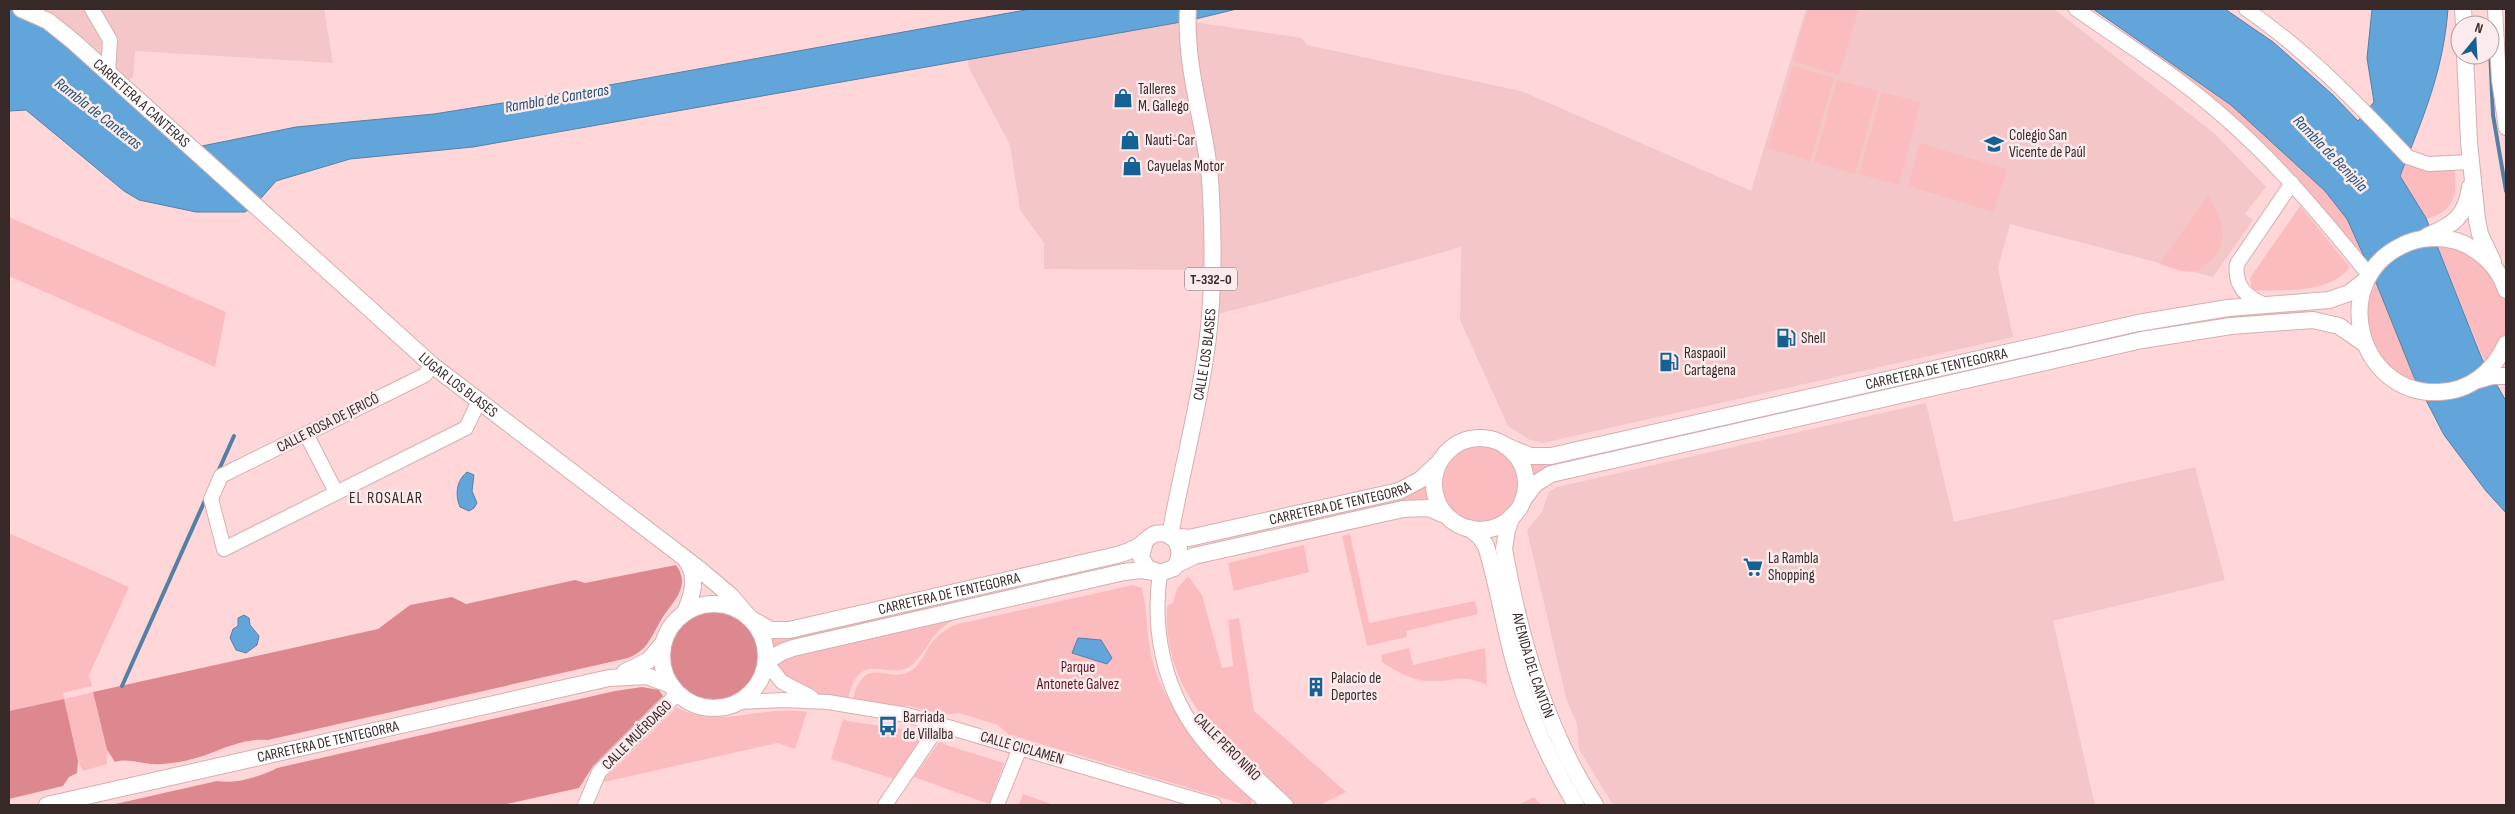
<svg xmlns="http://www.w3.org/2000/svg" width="2515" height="814" font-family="'Sofia Sans Condensed',sans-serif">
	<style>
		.built { fill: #f5c6c8 }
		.green { fill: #fbbcbf }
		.forest { fill: #dd888e }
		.water { fill: #62a5db; stroke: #5580a6 }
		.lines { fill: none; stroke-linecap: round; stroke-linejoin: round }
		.stream { stroke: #5580a6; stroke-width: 4 }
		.minor-casing { stroke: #d5afb1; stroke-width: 16 }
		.major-casing { stroke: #d5afb1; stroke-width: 18 }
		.minor { stroke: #fff; stroke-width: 14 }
		.major { stroke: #fff; stroke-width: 16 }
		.labels { text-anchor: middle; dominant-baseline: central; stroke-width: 5; stroke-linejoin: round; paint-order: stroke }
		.shield { fill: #fcebec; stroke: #736364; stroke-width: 1 }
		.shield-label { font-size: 14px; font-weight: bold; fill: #382929 }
		.poi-label { font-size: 15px; fill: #382929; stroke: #fcebec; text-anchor: start }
		.street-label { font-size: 15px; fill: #382929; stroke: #fcebec }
		.park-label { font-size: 15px; fill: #601422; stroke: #fcebec }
		.water-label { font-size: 16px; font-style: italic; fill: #1f5075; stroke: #fcebec }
		.neighbourhood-label { font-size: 16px; letter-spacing: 1px; fill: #382929; stroke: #fcebec }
	</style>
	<rect width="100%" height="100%" fill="#ffd7d9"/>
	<g class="built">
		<path d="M21 9H324L333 63 135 51 133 77 121 85Z"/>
		<path d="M1806 9H2054L2214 133 2266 187 2245 214 2253 220 2213 277 2010 224 1998 268 2013 337 1543 443 1530 440 1508 426 1460 320 1461 247 1266 302 1209 316 1211 270 1044 269V243L1020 210 1010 145 969 68 968 59 1187 21 1302 38 1307 45 1521 91 1751 191Z"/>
		<path d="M1926 403 1954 522 2195 467 2225 580 2053 621 2095 805H1613L1579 749 1577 724 1566 698 1527 530 1542 512 1549 492 1557 487Z"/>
	</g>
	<g class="green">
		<path d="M1808 9H1859L1839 75 1793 61Z"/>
		<path d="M2146 47 2231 105 2325 191 2347 219 2365 256 2359 263 2264 153Z"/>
		<path d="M1793 66 1834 78 1810 161 1768 148Z"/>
		<path d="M1837 80 1878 91 1855 174 1814 162Z"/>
		<path d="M1882 92 1921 102 1899 185 1859 174Z"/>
		<path d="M1920 143 2007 169 1994 212 1908 186Z"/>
		<path d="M2408 157 2454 164C2457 192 2458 210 2426 219L2400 176Z"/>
		<path d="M2208 196C2222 216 2232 243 2209 262 2205 264 2201 270 2196 271 2184 274 2170 267 2159 264Z"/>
		<path d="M2300 206 2350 267C2328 295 2285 289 2252 291L2250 278Z"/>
		<path d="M9 217 226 312 215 367 9 276Z"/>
		<path d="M2434 238 2459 242 2506 290V344L2488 370Z"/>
		<path d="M2371 271 2414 377 2421 391 2403 384 2362 335Z"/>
		<path d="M2308 302V320L2231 326 1551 474 1523 500 1515 514 1502 524 1490 528H1469L1438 511 1288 535 1284 517C1312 511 1339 505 1366 498 1377 496 1390 495 1399 490 1457 463 1446 413 1522 454L2138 323Z"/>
		<path d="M9 533 129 587 89 675 92 686 63 693 65 699 93 692 107 750V764L83 771 78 761 64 699 9 711Z"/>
		<path d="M1350 534 1369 623 1475 601 1478 614 1406 631 1407 637 1367 646 1342 536Z"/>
		<path d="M1304 545 1309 572 1234 591 1228 563Z"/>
		<path d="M1188 576 1202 595 1222 668 1233 666 1228 620 1239 618 1254 711 1346 792 1320 805H1295C1232 750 1162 700 1167 606L1173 603 1177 589Z"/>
		<path d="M1133 585 1142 588C1148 612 1146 638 1153 663 1169 718 1213 756 1251 797V804L1246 805 1008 734 998 725 959 713 943 715 909 706H851C864 648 886 687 912 670 922 663 925 650 933 641 939 634 946 629 954 625Z"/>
		<path d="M947 594 953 621C929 633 929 650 912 665 888 684 858 643 847 705L809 696 766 659 761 634 766 628Z"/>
		<path d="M1409 648 1413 665 1485 648 1487 685C1461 673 1455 682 1429 681 1412 681 1396 671 1382 662L1381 655Z"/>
		<path d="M677 707C717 731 763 704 807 712L795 749 777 743 604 782 605 778Z"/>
		<path d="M843 719 848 721 927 733 894 779 831 759Z"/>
		<path d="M940 741 946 745 1004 763 989 804 914 777Z"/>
		<path d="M1023 794 1054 805H1019Z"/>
		<path d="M1534 797 1541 805H1520V804Z"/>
	</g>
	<g class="forest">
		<path d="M676 565C692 587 672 602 661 620 651 637 647 651 628 658L268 740C248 738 229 746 211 753 197 759 177 763 161 764 145 766 131 757 115 762L107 750 93 692 378 629 410 605 452 597 466 604 575 580 585 583Z"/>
		<circle cx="714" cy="656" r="52"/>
		<path d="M642 687 659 690 663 696 593 766 579 788 502 805H111L217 781C236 784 260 777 277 768L615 691Z"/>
		<path d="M64 699 78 761 77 773 69 777 63 786 9 799V711Z"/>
	</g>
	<g class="water">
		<path d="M9 9H21L192 148 296 127 434 114 565 93 1031 9H1237L1187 21 473 147 350 159 276 181 255 205 245 212H196L139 200 124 191 26 110 9 111Z"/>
		<path d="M2093 9H2225L2273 42 2333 95 2358 121 2374 102 2367 58 2372 9H2448C2443 73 2423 117 2400 176L2426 218 2482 359 2506 401V513L2486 491 2444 435 2414 377 2377 285 2347 219 2325 191 2231 105Z"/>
		<path d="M467 472 474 475 472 491 477 503 474 508 469 511 460 507C455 495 456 481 467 472Z"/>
		<path d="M244 615 249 618 250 625 259 636 257 645 246 653 236 650 230 638 233 629 238 626V618Z"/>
		<path d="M1078 638 1101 640 1112 658 1107 664 1072 653Z"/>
	</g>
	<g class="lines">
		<g class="stream">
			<path d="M2490 49 2493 115 2506 191"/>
			<path d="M217 474 234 436"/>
			<path d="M122 686 206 498"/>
		</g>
		<defs>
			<g id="minor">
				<path d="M92 9 110 40 108 73"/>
				<path d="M2076 9C2123 42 2173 73 2217 111 2275 160 2322 217 2369 275"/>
				<path d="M2246 9C2307 51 2357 103 2408 157L2428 164 2471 162"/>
				<path d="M2495 9 2499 80 2506 128"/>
				<path d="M2266 305C2247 298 2234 286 2237 264L2292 183"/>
				<path d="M432 365 425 375 221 476 211 499 224 549 466 428 479 401"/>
				<path d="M306 434 336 492"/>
				<path d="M1160 573C1152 628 1163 685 1196 731 1216 759 1244 782 1269 805"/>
				<path d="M766 662 782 682 811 697"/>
				<path d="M738 702 783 700 828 702 907 715 1214 805"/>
				<path d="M1208 732 1286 805"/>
				<path d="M585 805 599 772 678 693"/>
				<path d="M885 805 940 724"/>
				<path d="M997 805 1020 748"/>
			</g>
			<g id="major">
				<path id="s1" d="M21 9 48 21 74 42 432 365 699 569 731 596 749 617"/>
				<path d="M2463 9 2464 25"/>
				<path d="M2465 55 2469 142 2477 220 2480 234 2493 262"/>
				<path d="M2427 236C2453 225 2466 217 2470 187"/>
				<path d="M2506 290C2499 267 2480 249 2457 241 2439 236 2418 237 2401 246 2328 282 2358 396 2439 392 2470 391 2493 372 2506 344"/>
				<path d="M2478 380 2492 376H2506"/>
				<circle cx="1480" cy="484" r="46"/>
				<path id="s2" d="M1506 446 1530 456H1551L2138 323 2228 308 2329 300 2349 293 2366 280"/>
				<path d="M1523 500 1535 484 1551 474 2142 340 2231 326 2313 320 2339 326 2365 344"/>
				<path id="s3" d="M1512 516 1507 530 1504 549C1520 638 1545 728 1595 805"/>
				<path d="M1469 528 1480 537 1486 546C1497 582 1503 619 1512 654 1526 708 1547 757 1576 805"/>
				<path id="s4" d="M1170 536C1180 479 1195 422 1204 365 1213 314 1214 248 1211 196 1209 133 1184 72 1188 9"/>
				<path id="s5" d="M1170 536 1189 538 1399 491 1420 480 1437 464"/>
				<path d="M1178 564 1194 556 1403 509 1428 508 1447 516"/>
				<circle cx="714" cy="656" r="52"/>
				<path d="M685 613C692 595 699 577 686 560"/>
				<path id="s6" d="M751 619 771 630H789L1117 555C1125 553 1132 550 1139 546 1145 542 1149 536 1155 534 1177 529 1186 553 1174 568L1160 573 1147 568 1141 557 1145 541"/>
				<path d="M766 662 782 652 793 648 1124 572 1142 570 1154 572"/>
				<path d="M625 672 649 660 664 642"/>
				<path id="s7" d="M47 805 609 678 647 676 671 685"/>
			</g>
		</defs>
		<use href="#minor" class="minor-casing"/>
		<use href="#major" class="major-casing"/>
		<use href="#minor" class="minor"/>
		<use href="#major" class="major"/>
	</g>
	<defs>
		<symbol id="shop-bare" viewBox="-9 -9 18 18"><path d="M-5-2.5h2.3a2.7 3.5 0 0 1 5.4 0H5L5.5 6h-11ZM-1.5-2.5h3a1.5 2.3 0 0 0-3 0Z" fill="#156194" stroke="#fcebec" stroke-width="2.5" paint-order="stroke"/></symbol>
		<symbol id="school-bare" viewBox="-9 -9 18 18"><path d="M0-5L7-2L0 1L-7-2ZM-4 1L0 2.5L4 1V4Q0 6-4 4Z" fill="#156194" stroke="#fcebec" stroke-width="2.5" paint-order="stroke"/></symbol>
		<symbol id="fuel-bare" viewBox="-9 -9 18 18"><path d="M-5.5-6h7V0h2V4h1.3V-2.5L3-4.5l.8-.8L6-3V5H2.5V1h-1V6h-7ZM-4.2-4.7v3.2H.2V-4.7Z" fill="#156194" stroke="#fcebec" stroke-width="2.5" paint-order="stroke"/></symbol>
		<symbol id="supermarket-bare" viewBox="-9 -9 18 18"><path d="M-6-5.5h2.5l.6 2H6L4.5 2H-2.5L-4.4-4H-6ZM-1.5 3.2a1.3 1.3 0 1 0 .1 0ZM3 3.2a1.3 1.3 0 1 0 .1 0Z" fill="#156194" stroke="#fcebec" stroke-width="2.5" paint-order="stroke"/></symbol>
		<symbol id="building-bare" viewBox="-9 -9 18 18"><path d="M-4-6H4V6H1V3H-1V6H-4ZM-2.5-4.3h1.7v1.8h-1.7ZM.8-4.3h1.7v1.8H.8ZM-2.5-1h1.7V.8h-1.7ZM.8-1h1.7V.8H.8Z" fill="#156194" stroke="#fcebec" stroke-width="2.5" paint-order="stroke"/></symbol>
		<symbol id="bus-bare" viewBox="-9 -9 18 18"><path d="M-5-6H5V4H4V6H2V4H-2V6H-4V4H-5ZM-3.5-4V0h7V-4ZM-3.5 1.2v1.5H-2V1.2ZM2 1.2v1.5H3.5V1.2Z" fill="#156194" stroke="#fcebec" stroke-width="2.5" paint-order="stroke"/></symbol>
	</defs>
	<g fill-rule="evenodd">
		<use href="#shop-bare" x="1109" y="84" width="28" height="28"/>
		<use href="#shop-bare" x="1116" y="126" width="28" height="28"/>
		<use href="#school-bare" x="1980" y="130" width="28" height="28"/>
		<use href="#shop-bare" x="1118" y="152" width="28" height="28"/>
		<use href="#fuel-bare" x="1772" y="324" width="28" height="28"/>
		<use href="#fuel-bare" x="1655" y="348" width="28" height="28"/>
		<use href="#supermarket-bare" x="1739" y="553" width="28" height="28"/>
		<use href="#building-bare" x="1302" y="673" width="28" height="28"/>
		<use href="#bus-bare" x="874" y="712" width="28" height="28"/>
	</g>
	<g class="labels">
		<rect class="shield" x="1185" y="267.5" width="52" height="23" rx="4"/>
		<g class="shield-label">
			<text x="1211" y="279">T-332-0</text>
		</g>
		<g class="poi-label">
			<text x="1138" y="89">Talleres<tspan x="1138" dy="17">M. Gallego</tspan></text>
			<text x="2009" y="135">Colegio San<tspan x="2009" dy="17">Vicente de Paúl</tspan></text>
			<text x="1145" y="140">Nauti-Car</text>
			<text x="1147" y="166">Cayuelas Motor</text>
			<text x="1801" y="338">Shell</text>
			<text x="1684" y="353">Raspaoil<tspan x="1684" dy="17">Cartagena</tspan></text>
			<text x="1768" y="558">La Rambla<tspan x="1768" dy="17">Shopping</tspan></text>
			<text x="1331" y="678">Palacio de<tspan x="1331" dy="17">Deportes</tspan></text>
			<text x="903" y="717">Barriada<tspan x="903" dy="17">de Villalba</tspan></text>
		</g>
		<g class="street-label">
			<text stroke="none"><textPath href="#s1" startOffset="154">CARRETERA A CANTERAS</textPath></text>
			<text stroke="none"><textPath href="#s4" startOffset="185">CALLE LOS BLASES</textPath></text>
			<text stroke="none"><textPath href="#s2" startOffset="442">CARRETERA DE TENTEGORRA</textPath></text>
			<text stroke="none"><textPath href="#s1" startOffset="578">LUGAR LOS BLASES</textPath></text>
			<text transform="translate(328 423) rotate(-27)">CALLE ROSA DE JERICÓ</text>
			<text stroke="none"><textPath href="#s5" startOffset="174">CARRETERA DE TENTEGORRA</textPath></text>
			<text stroke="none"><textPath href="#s6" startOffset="205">CARRETERA DE TENTEGORRA</textPath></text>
			<text stroke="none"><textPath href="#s3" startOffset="154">AVENIDA DEL CANTÓN</textPath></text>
			<text transform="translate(637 735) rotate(-45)">CALLE MUÉRDAGO</text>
			<text stroke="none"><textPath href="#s7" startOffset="288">CARRETERA DE TENTEGORRA</textPath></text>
			<text transform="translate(1227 747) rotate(45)">CALLE PERO NIÑO</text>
			<text transform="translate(1022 748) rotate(16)">CALLE CICLAMEN</text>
		</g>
		<g class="park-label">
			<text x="1078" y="667">Parque<tspan x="1078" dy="17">Antonete Galvez</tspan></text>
		</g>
		<g class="water-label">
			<text transform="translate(557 99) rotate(-10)">Rambla de Canteras</text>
			<text transform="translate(98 114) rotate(38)">Rambla de Canteras</text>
			<text transform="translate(2330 154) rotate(46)">Rambla de Benipila</text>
		</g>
		<g class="neighbourhood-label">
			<text x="386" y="498">EL ROSALAR</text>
		</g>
	</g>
	<rect width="2515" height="814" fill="none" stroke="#382929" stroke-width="20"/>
	<g transform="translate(2475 40) rotate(18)"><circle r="24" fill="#fcebec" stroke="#ae9d9e"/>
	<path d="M0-4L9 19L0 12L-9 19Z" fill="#156194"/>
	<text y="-8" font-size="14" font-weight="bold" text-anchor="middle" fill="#382929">N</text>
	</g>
</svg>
